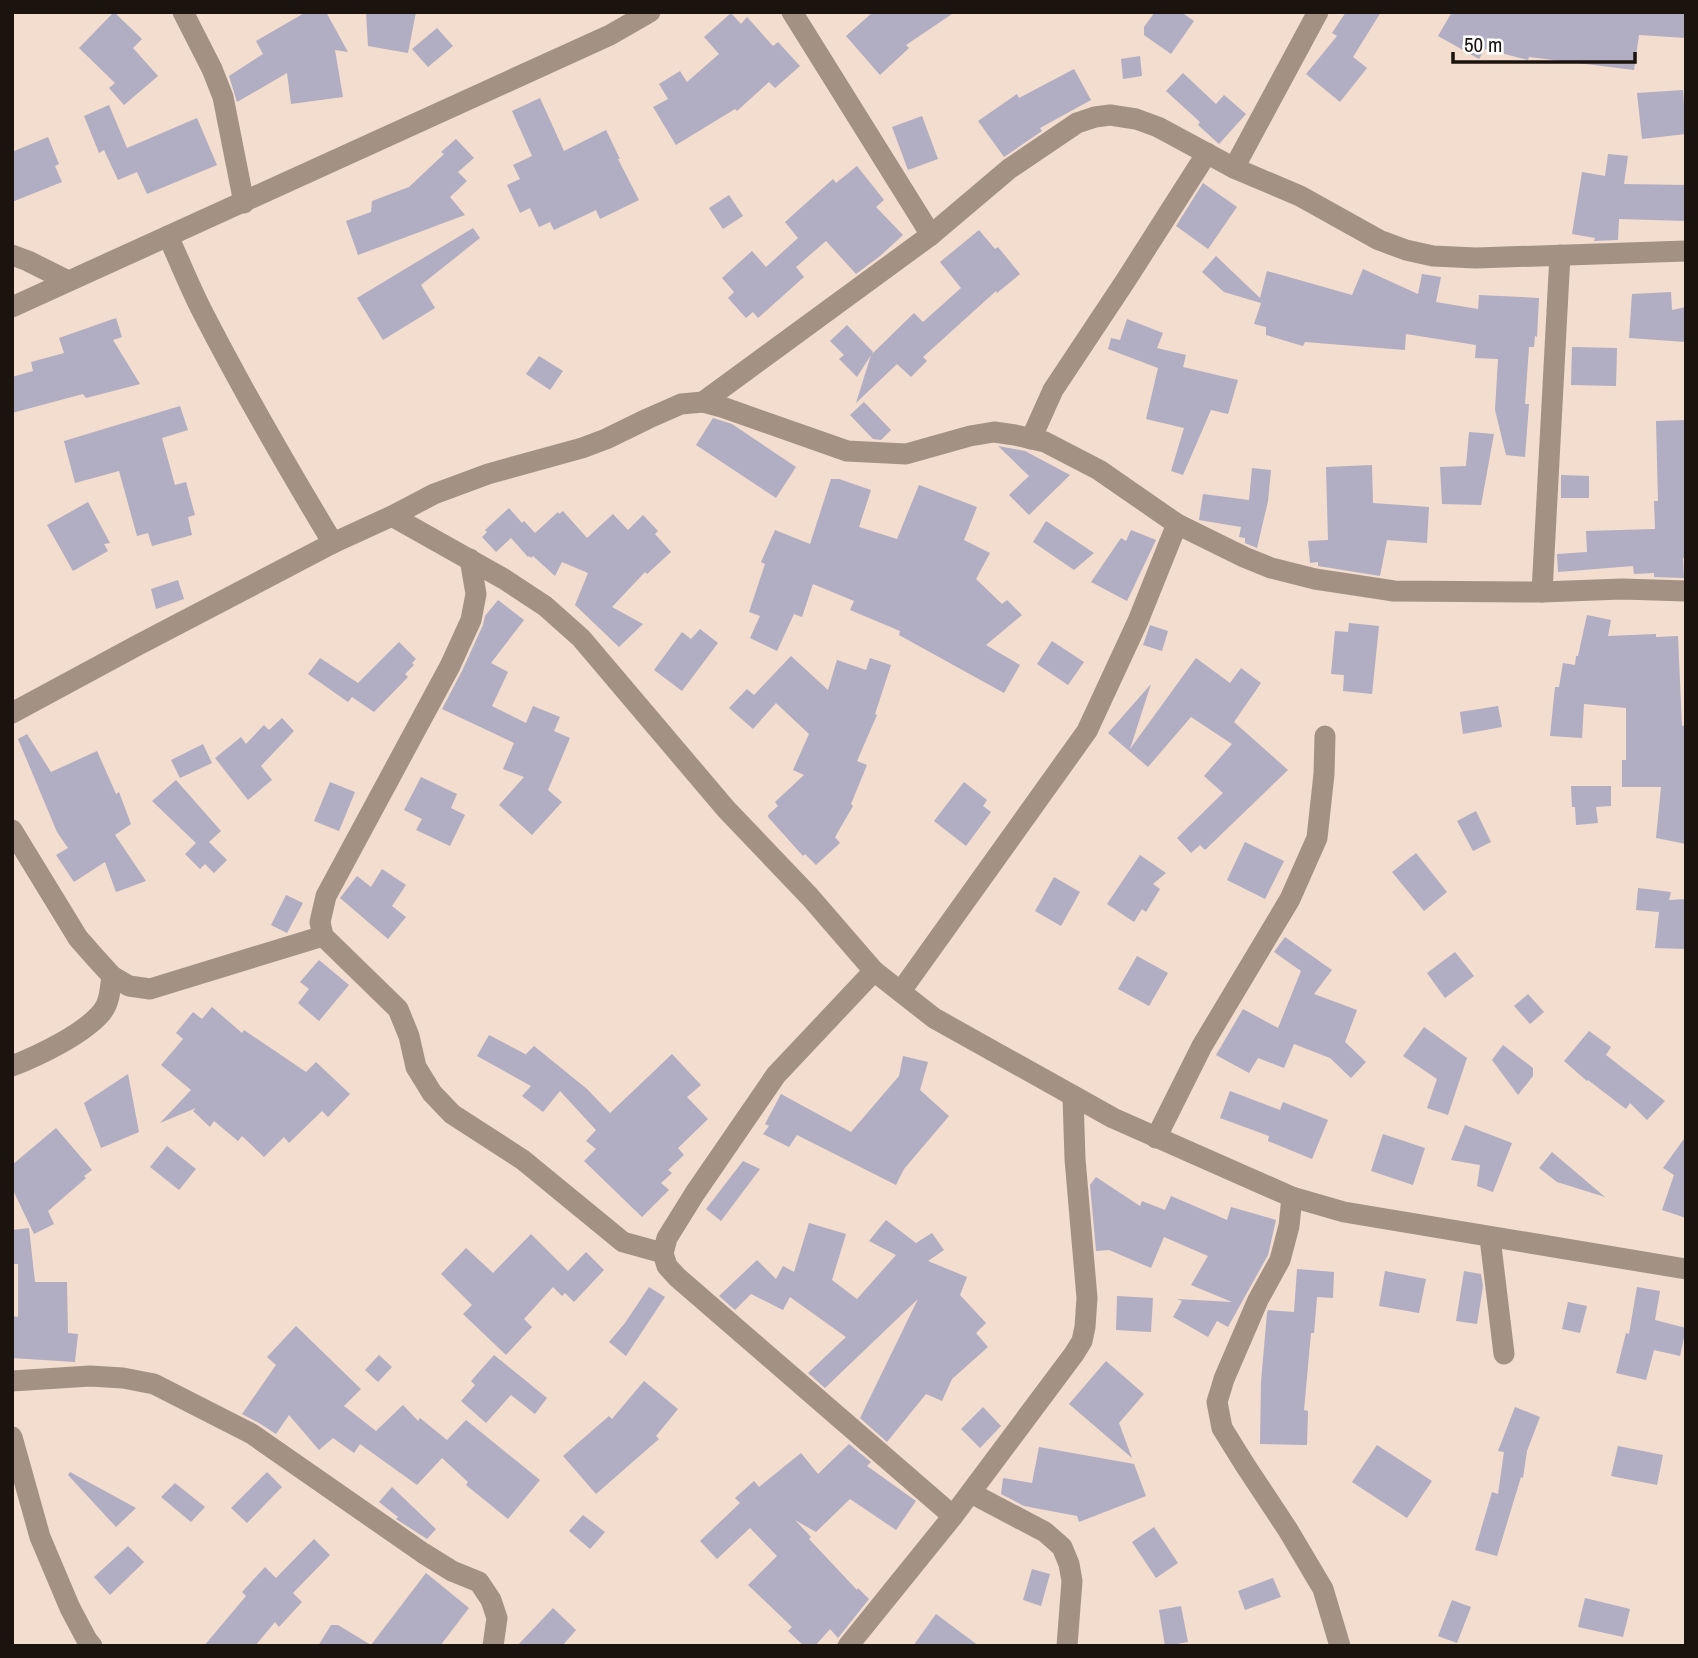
<svg xmlns="http://www.w3.org/2000/svg" width="1698" height="1658" font-family="'Archivo Narrow',sans-serif">
	<style>
		.building { fill: #b1adc2 }
		.lines { fill: none; stroke-linecap: round; stroke-linejoin: round }
		.minor { stroke: #a39284; stroke-width: 21 }
	</style>
	<rect width="100%" height="100%" fill="#f2ddce"/>
	<g class="building">
		<path d="M114 12 142 39 133 48 158 76 124 105 109 88 115 83 79 48Z"/>
		<path d="M306 12H326L348 52 335 50 343 97 291 104 287 73 237 102 229 76 263 54 256 41Z"/>
		<path d="M366 12H416L408 53 368 46Z"/>
		<path d="M873 12H955L906 45 909 48 880 75 846 36Z"/>
		<path d="M1155 12H1181L1194 21 1171 54 1144 35V27Z"/>
		<path d="M1346 12H1381L1353 57 1367 68 1340 102 1306 74 1337 36 1332 33Z"/>
		<path d="M1452 12H1686V38L1639 35 1634 70 1529 57 1528 60 1485 49 1479 59 1438 36Z"/>
		<path d="M731 13 741 24 747 17 773 46 778 42 800 66 775 88 769 82 737 111 735 109 676 145 653 107 668 99 659 84 680 71 687 82 719 54 704 37Z"/>
		<path d="M437 28 453 46 428 67 412 49Z"/>
		<path d="M1140 56 1142 76 1123 79 1121 59Z"/>
		<path d="M1074 69 1091 100 1040 128 1042 131 1004 157 978 121 1017 94 1019 98Z"/>
		<path d="M1183 73 1216 104 1224 95 1246 114 1219 144 1198 125 1200 122 1166 91Z"/>
		<path d="M1683 90 1686 134 1642 139 1637 93Z"/>
		<path d="M540 98 564 151 606 130 620 159H618L639 200 600 219 596 210 554 230 550 222 539 227 530 208 520 213 507 185 520 179 513 165 532 156 512 111Z"/>
		<path d="M109 105 127 148 197 118 217 165 147 194 137 172 118 180 104 150 99 153 84 116Z"/>
		<path d="M922 116 938 159 908 170 892 127Z"/>
		<path d="M48 137 59 164 55 166 62 182 12 202V152Z"/>
		<path d="M456 139 474 158 458 172 467 181 450 197 465 215 358 255 346 221 371 212 372 201 409 187 444 154 441 152Z"/>
		<path d="M1608 154 1628 156 1624 184 1686 185V221L1619 219 1618 240 1594 241 1595 238 1572 234 1582 172 1605 176Z"/>
		<path d="M857 166 884 200 876 207 903 235 880 256 856 274 826 241 796 267 804 277 758 318 753 312 746 318 728 298 734 292 722 278 752 251 766 267 798 238 785 222 833 179 836 183Z"/>
		<path d="M1203 183 1237 207 1208 249 1176 226Z"/>
		<path d="M729 195 743 216 723 229 709 208Z"/>
		<path d="M473 228 480 238 421 285 435 308 383 340 357 298Z"/>
		<path d="M979 230 995 249 998 247 1020 274 997 293 996 291 923 357 927 361 911 377 897 364 856 403 871 355 857 377 839 359 844 355 830 341 847 325 873 352 872 354 914 313 923 322 961 288 940 262Z"/>
		<path d="M1216 256 1260 298 1267 271 1352 295 1363 269 1418 294 1422 274 1441 277 1436 302 1478 309 1479 295 1539 298 1537 337 1535 336 1534 347H1529L1525 404H1529L1525 457 1506 455 1495 410 1498 359 1475 358 1476 345 1406 334 1405 350 1305 342 1303 346 1266 335V327L1254 324 1261 303 1224 292 1202 272Z"/>
		<path d="M1671 292 1672 310 1686 307V342L1629 338 1632 294Z"/>
		<path d="M116 318 122 337 113 340 140 384 86 398 83 394 12 413V377L33 371 31 362 64 353 59 338Z"/>
		<path d="M1127 319 1163 333 1157 348 1186 355 1183 367 1238 380 1228 414 1211 410 1183 475 1171 471 1184 428 1146 419 1158 368 1108 349 1111 338 1120 340Z"/>
		<path d="M1572 347 1617 348 1616 386 1571 385Z"/>
		<path d="M539 356 563 371 550 390 526 374Z"/>
		<path d="M864 402 891 430 881 440 873 439 850 415Z"/>
		<path d="M180 406 188 430 162 438 175 485 186 482 195 515 188 517 192 535 152 546 148 533 137 536 119 471 75 483 64 441Z"/>
		<path d="M713 418 732 424 796 467 776 498 696 445Z"/>
		<path d="M1686 420V558H1683L1684 578 1654 577V573L1634 574 1633 566 1558 572 1557 554 1587 552 1586 531 1655 529 1654 501H1658L1656 421Z"/>
		<path d="M1469 432 1494 434 1481 505 1442 504 1440 467 1466 466Z"/>
		<path d="M998 446 1025 451 1070 475 1029 515 1009 495 1029 476Z"/>
		<path d="M1372 465 1373 503 1429 507 1427 543 1387 540 1380 576 1318 566V562L1310 563 1308 541 1328 540 1326 467Z"/>
		<path d="M1252 468 1271 470 1268 501 1257 548 1245 543V538L1239 537 1241 527 1199 520 1203 494 1249 500Z"/>
		<path d="M1561 475 1589 476V498H1561Z"/>
		<path d="M831 479H839L871 490 859 527 897 539 919 485 977 507 964 540 990 553 976 579 1002 604 1007 600 1022 615 986 645 1020 665 1004 693 899 635 900 631 850 610 854 601 813 584 802 617 794 614 777 651 750 638 760 616 749 612 765 564 761 562 775 530 810 544Z"/>
		<path d="M88 502 110 543 104 544 108 551 73 571 47 525Z"/>
		<path d="M509 508 522 523 524 521 535 533 558 512 559 514 563 511 587 538 613 514 628 530 643 515 658 531 655 534 671 552 647 574 645 572 612 607 643 624 619 647 575 605 588 573 562 562 555 576 533 556 531 558 529 556 528 557 511 538 496 552 482 537 487 532 485 530Z"/>
		<path d="M1046 521 1094 553 1074 570 1033 542Z"/>
		<path d="M1131 530 1156 540 1127 601 1091 582 1121 538 1126 541Z"/>
		<path d="M178 580 184 599 156 609 151 589Z"/>
		<path d="M498 600 524 620 491 663 508 672 492 706 526 723 533 706 560 717 554 731 570 738 548 790 562 802 532 835 499 805 524 777 503 769 514 743 442 709 462 671 483 625 485 616Z"/>
		<path d="M1587 615 1611 620 1608 636 1656 634V637L1678 636 1682 726 1686 725V844L1656 838 1661 787H1622V760H1626V708L1584 704 1582 738 1550 736 1555 687H1559L1563 663 1575 665 1576 656H1578Z"/>
		<path d="M1349 623 1379 626 1372 694 1343 691 1344 675 1331 674 1335 631 1348 632Z"/>
		<path d="M1150 625 1168 631 1162 651 1143 645Z"/>
		<path d="M700 629 718 643 682 691 654 670 682 632 691 639Z"/>
		<path d="M1052 641 1084 662 1068 685 1037 664Z"/>
		<path d="M399 642 416 659 412 663 414 665 405 674 408 677 374 712 352 697 348 702 308 674 320 658 358 683Z"/>
		<path d="M791 656 828 690 837 660 866 670 870 658 891 665 875 714 877 715 857 761 867 765 851 804 853 806 835 837 840 843 816 865 805 854 803 856 768 817V815L778 806 775 802 804 775 793 770 809 734 776 703 753 729 729 708 747 689 754 695Z"/>
		<path d="M1196 658 1230 683 1241 668 1261 683 1234 722 1288 770 1205 850 1200 845 1191 853 1177 838 1223 793 1204 776 1232 744 1191 717 1148 767 1108 733 1151 684 1130 749Z"/>
		<path d="M1498 706 1502 727 1463 734 1460 712Z"/>
		<path d="M282 718 294 731 261 766 272 780 248 800 215 758 241 737 246 744 264 725 269 730Z"/>
		<path d="M27 734 51 772 97 751 116 794 119 792 131 824 115 835 146 881 116 892 105 862 74 882 56 855 68 848 57 832 18 739Z"/>
		<path d="M203 744 212 763 180 778 171 760Z"/>
		<path d="M421 777 457 794 451 808 465 815 450 846 416 830 422 819 404 810Z"/>
		<path d="M176 780 221 831 209 842 227 860 214 873 205 864 200 869 185 854 196 843 152 801Z"/>
		<path d="M330 782 355 792 339 831 314 821Z"/>
		<path d="M964 782 987 800 983 806 991 812 966 846 934 821Z"/>
		<path d="M1571 786H1611V806L1596 807 1598 823 1576 825 1575 807H1572Z"/>
		<path d="M1476 811 1491 842 1473 851 1457 821Z"/>
		<path d="M1245 842 1284 861 1265 899 1227 880Z"/>
		<path d="M1416 853 1447 892 1424 911 1392 872Z"/>
		<path d="M1140 855 1166 873 1153 884 1160 889 1146 912 1142 909 1134 922 1107 904Z"/>
		<path d="M382 869 406 885 392 906 406 917 388 939 340 898 357 876 371 887Z"/>
		<path d="M1054 877 1080 892 1061 926 1035 911Z"/>
		<path d="M1638 888 1671 892 1669 900 1686 899V949L1655 948 1659 912 1636 910Z"/>
		<path d="M286 895 303 903 287 933 271 925Z"/>
		<path d="M1285 937 1332 970 1314 994 1357 1010 1345 1042 1366 1062 1351 1078 1330 1058 1294 1044 1284 1068 1258 1058 1249 1073 1216 1055 1243 1009 1278 1028 1301 971 1274 952Z"/>
		<path d="M1455 952 1474 976 1445 998 1427 973Z"/>
		<path d="M1137 956 1168 973 1149 1006 1118 989Z"/>
		<path d="M319 960 349 985 319 1021 298 1003 309 989 300 982Z"/>
		<path d="M1528 994 1544 1012 1530 1024 1514 1006Z"/>
		<path d="M212 1007 242 1033 244 1030 306 1072 316 1062 350 1094 328 1117 322 1111 289 1143 284 1137 264 1157 242 1136 238 1141 214 1121 210 1127 193 1111 196 1108 160 1123 191 1090 161 1065 183 1039 176 1033 193 1012 202 1019Z"/>
		<path d="M1424 1027 1467 1058 1448 1115 1427 1108 1437 1079 1403 1056Z"/>
		<path d="M1589 1031 1611 1047 1606 1055 1665 1101 1647 1120 1630 1103 1626 1109 1588 1080 1587 1081 1564 1061Z"/>
		<path d="M489 1035 527 1055 526 1054 534 1046 587 1089 610 1113 672 1054 701 1085 687 1097 708 1119 678 1148 684 1155 668 1170 672 1173 661 1183 669 1190 642 1217 584 1161 596 1149 586 1141 596 1130 560 1091 543 1112 522 1096 531 1086 477 1056Z"/>
		<path d="M1503 1045 1533 1068V1076L1518 1095 1492 1060Z"/>
		<path d="M903 1056 928 1062 920 1090 949 1116 904 1169 896 1185 797 1135 789 1147 763 1134 769 1126 765 1124 781 1094 851 1132 899 1076Z"/>
		<path d="M128 1074 139 1132 101 1148 84 1103Z"/>
		<path d="M1230 1091 1280 1110 1283 1102 1328 1120 1312 1159 1268 1141 1269 1136 1220 1118Z"/>
		<path d="M1465 1125 1512 1143 1493 1192 1477 1186 1480 1165 1451 1160Z"/>
		<path d="M56 1128 92 1170 84 1176 86 1178 48 1211 54 1224 34 1234 12 1188V1165Z"/>
		<path d="M1383 1134 1425 1148 1413 1185 1371 1171Z"/>
		<path d="M1686 1136V1218L1662 1210 1674 1175 1663 1168Z"/>
		<path d="M167 1146 196 1169 179 1190 150 1167Z"/>
		<path d="M1552 1152 1605 1197 1557 1182 1539 1168Z"/>
		<path d="M743 1161 760 1169 721 1221 706 1209Z"/>
		<path d="M1096 1177 1140 1206 1142 1201 1165 1210 1171 1196 1227 1220 1231 1207 1276 1220 1268 1255 1228 1327 1217 1321 1208 1337 1173 1317 1182 1301 1177 1299 1232 1302 1191 1285 1208 1256 1164 1237 1151 1268 1109 1250 1096 1251 1090 1185Z"/>
		<path d="M886 1220 916 1243 932 1233 944 1250 928 1261 967 1277 960 1295 986 1323 976 1333 988 1347 952 1379 942 1401 926 1394 887 1442 860 1418 918 1299 825 1388 808 1373 846 1337 790 1297 783 1310 751 1294 735 1310 719 1296 757 1260 776 1279 783 1266 794 1272 809 1223 846 1234 832 1280 857 1299 896 1255 869 1241Z"/>
		<path d="M29 1228 35 1282H67L68 1333 78 1334 75 1362 12 1358V1316L18 1317V1264H12V1230Z"/>
		<path d="M531 1234 568 1271 586 1252 604 1270 574 1302 565 1293 562 1296 553 1287 524 1319 532 1327 506 1355 463 1314 472 1305 441 1274 466 1248 493 1273Z"/>
		<path d="M1297 1269 1334 1272 1333 1298 1317 1297 1314 1333H1311L1304 1410 1308 1411 1307 1445 1260 1444 1261 1382 1267 1313 1268 1310 1294 1312Z"/>
		<path d="M1385 1271 1426 1279 1419 1313 1379 1306Z"/>
		<path d="M1464 1271 1481 1274 1483 1286 1477 1324 1456 1321Z"/>
		<path d="M649 1287 665 1297 626 1356 609 1342 625 1323Z"/>
		<path d="M1637 1287 1660 1291 1655 1320 1686 1328 1680 1356 1654 1350 1646 1380 1616 1373 1626 1333 1629 1334Z"/>
		<path d="M1117 1296 1153 1298 1151 1332 1116 1330Z"/>
		<path d="M1568 1302 1587 1306 1580 1333 1562 1329Z"/>
		<path d="M296 1326 361 1389 344 1406 376 1431 403 1405 418 1421 420 1418 447 1440 466 1420 540 1480 508 1519 466 1485 468 1482 442 1458 417 1485 360 1444 354 1453 333 1438 319 1450 289 1415 276 1434 259 1423 242 1414 276 1365 267 1357Z"/>
		<path d="M379 1355 392 1367 378 1382 365 1370Z"/>
		<path d="M494 1355 547 1398 535 1414 511 1395 486 1423 461 1401 475 1385 471 1381Z"/>
		<path d="M1106 1361 1144 1394 1119 1423 1132 1458 1069 1404Z"/>
		<path d="M644 1381 678 1409 656 1436 659 1439 596 1494 563 1456 609 1416 612 1419Z"/>
		<path d="M983 1407 1001 1426 980 1448 961 1429Z"/>
		<path d="M1515 1407 1540 1417 1527 1451 1523 1478 1521 1477 1497 1556 1475 1550 1492 1492 1498 1494 1504 1452 1498 1451Z"/>
		<path d="M849 1444 871 1462 867 1466 916 1501 896 1530 850 1499 816 1532 795 1520 811 1537 809 1539 857 1590 858 1588 869 1599 838 1638 830 1629 815 1646H804L788 1631 792 1627 748 1585 777 1556 750 1528 717 1559 700 1541 740 1503 735 1498 754 1481 759 1487 801 1453 818 1474Z"/>
		<path d="M1377 1445 1432 1481 1407 1518 1352 1482Z"/>
		<path d="M1618 1446 1663 1455 1657 1485 1611 1476Z"/>
		<path d="M1039 1447 1134 1464 1146 1496 1079 1522 1077 1516 1024 1506 1001 1494 1003 1478 1032 1483Z"/>
		<path d="M70 1472 136 1508 116 1527 68 1475Z"/>
		<path d="M267 1472 282 1487 247 1523 231 1508Z"/>
		<path d="M175 1483 205 1507 191 1522 161 1497Z"/>
		<path d="M392 1487 436 1529 427 1539 396 1519 398 1517 379 1502Z"/>
		<path d="M583 1515 605 1532 590 1549 569 1531Z"/>
		<path d="M1154 1527 1178 1563 1156 1578 1132 1542Z"/>
		<path d="M314 1539 330 1555 293 1593 302 1602 279 1627 275 1622 255 1646H204L246 1596 242 1592 265 1567 276 1578Z"/>
		<path d="M128 1546 144 1562 110 1595 94 1577Z"/>
		<path d="M1032 1569 1050 1574 1041 1606 1023 1600Z"/>
		<path d="M426 1573 469 1608 440 1646H318L331 1625H338L371 1645Z"/>
		<path d="M1273 1578 1281 1597 1245 1610 1238 1591Z"/>
		<path d="M1585 1598 1630 1609 1623 1637 1578 1627Z"/>
		<path d="M1452 1600 1471 1607 1457 1643 1438 1636Z"/>
		<path d="M1181 1606 1188 1642 1165 1646 1159 1610Z"/>
		<path d="M553 1608 576 1630 562 1646H517Z"/>
		<path d="M936 1614 979 1646H913Z"/>
	</g>
	<g class="lines">
		<g class="minor">
			<path d="M183 12 212 69 223 97 244 203"/>
			<path d="M792 12 931 235"/>
			<path d="M1234 168 1318 12"/>
			<path d="M168 236C179 260 189 285 201 309 242 389 287 467 333 543"/>
			<path d="M12 255 28 261 68 281"/>
			<path d="M12 307 610 35 650 12"/>
			<path d="M703 402 931 235 1009 169 1077 123 1095 117 1110 115 1136 119 1158 127 1234 168 1300 196 1379 240 1406 250 1433 256 1476 258 1686 251"/>
			<path d="M1031 439 1053 390 1126 280 1207 153"/>
			<path d="M392 516 504 579 545 606 581 638 726 809 810 897 874 971 934 1018 1113 1118 1292 1197 1344 1212 1686 1269"/>
			<path d="M470 559 476 594 471 620 450 666 326 896 320 922 323 936 398 1009 409 1036 416 1067 432 1093 452 1114 523 1160 623 1242 663 1253"/>
			<path d="M1542 592 1560 255"/>
			<path d="M12 713 138 645 333 543 392 516 434 494 488 474 582 448 606 439 647 419 681 404 703 402 722 407 847 451 906 454 970 436 994 432 1015 435 1045 442 1099 470 1177 524 1244 557 1271 568 1315 579 1394 591 1542 592 1622 589 1686 591"/>
			<path d="M12 830 78 938 92 954 112 976 129 986 150 989 323 936"/>
			<path d="M874 971 776 1075 695 1193 667 1238 663 1253 667 1266 677 1277 953 1516 1074 1354 1082 1341 1085 1327 1087 1298 1075 1159 1073 1097"/>
			<path d="M901 991 1087 731 1138 621 1177 524"/>
			<path d="M12 1066C38 1056 84 1034 102 1012 110 1002 110 989 112 976"/>
			<path d="M1156 1138 1202 1046 1290 899 1317 838 1324 774 1325 736"/>
			<path d="M1292 1197 1289 1226 1280 1260 1258 1300 1224 1379 1217 1402 1222 1428 1245 1465 1288 1530 1323 1589 1340 1646"/>
			<path d="M1490 1238 1504 1354"/>
			<path d="M12 1381 90 1376 123 1378 154 1384 252 1434 423 1553 452 1571 479 1582 491 1600 497 1618 493 1646"/>
			<path d="M12 1437 40 1537 70 1608 87 1640 92 1646"/>
			<path d="M971 1493 1045 1532 1062 1547 1069 1564 1072 1581 1067 1646"/>
			<path d="M848 1646 953 1516"/>
		</g>
	</g>
	<rect width="1698" height="1658" fill="none" stroke="#1a130e" stroke-width="28"/>
	<path d="M1453 52v10h182v-10" fill="none" stroke="#1a130e" stroke-width="3.5"/>
	<text x="1464" y="52" font-size="21" fill="#1a130e" stroke="#ffffff" stroke-width="5" paint-order="stroke">50 m</text>
</svg>
